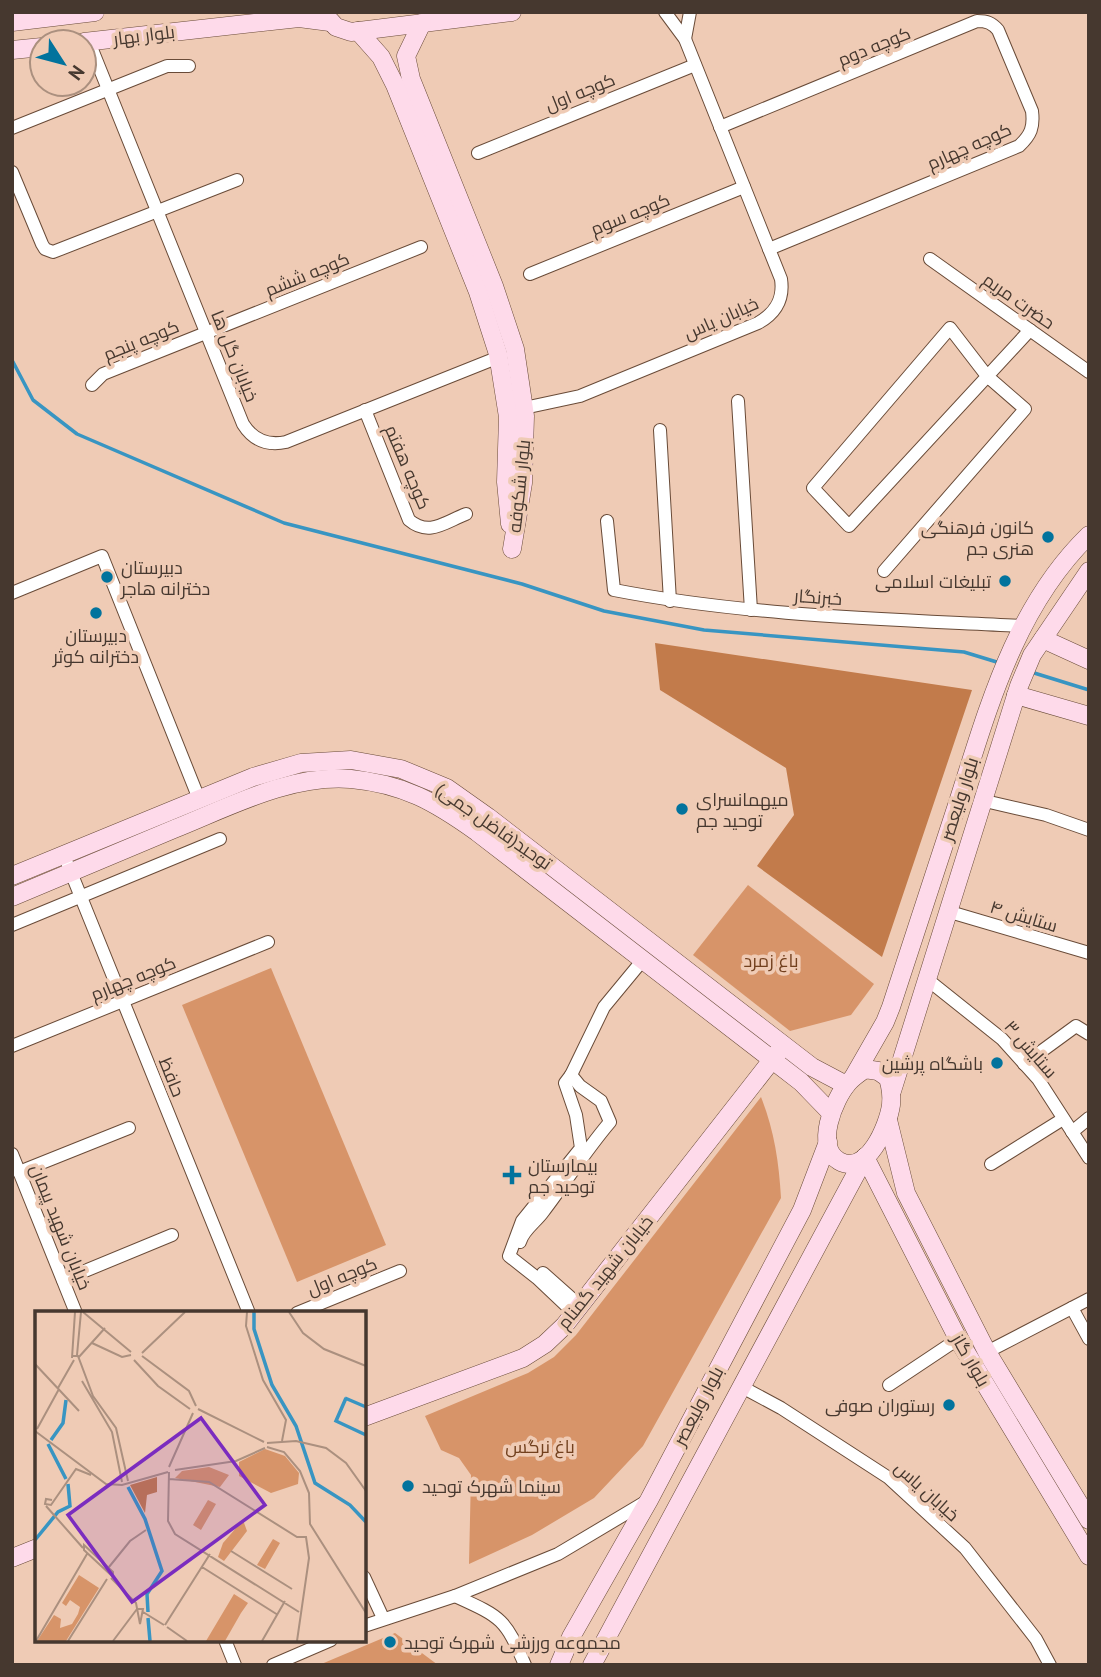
<svg xmlns="http://www.w3.org/2000/svg" width="1101" height="1677" font-family="'PT Sans',Cairo,sans-serif">
	<style>
		.green { fill: #d79469 }
		.forest { fill: #c27b4b }
		.lines { fill: none; stroke-linecap: round; stroke-linejoin: round }
		.stream { stroke: #3895c2; stroke-width: 3.5 }
		.street-casing { stroke: #694b38; stroke-width: 14 }
		.secondary-casing { stroke: #694b38; stroke-width: 19 }
		.street { stroke: #fff; stroke-width: 12 }
		.secondary { stroke: #fedaea; stroke-width: 18 }
		.poi-dot { fill: #02739d; stroke: #efcbb5; stroke-width: 2.5 }
		.labels { text-anchor: middle; dominant-baseline: central; stroke-width: 7; stroke-linejoin: round; paint-order: stroke }
		.street-label { font-size: 18px; fill: #46382f; stroke: #efcbb5 }
		.poi-label { font-size: 18px; fill: #46382f; stroke: #efcbb5; text-anchor: start }
		.park-label { font-size: 18px; fill: #72401e; stroke: #efcbb5 }
		.inset-river { fill: none; stroke: #3895c2; stroke-width: 3.5 }
		.inset-road { fill: none; stroke: #ab907f; stroke-width: 2 }
		.view { fill: #7b2cbf; fill-opacity: 0.15; stroke: #7b2cbf; stroke-width: 3.5 }
		.inset-edge { fill: none; stroke: #46382f; stroke-width: 3.5 }
	</style>
	<rect width="100%" height="100%" fill="#efcbb5"/>
	<g class="green">
		<path d="M748 885 874 984 851 1015 790 1031 693 955Z"/>
		<path d="M271 968 386 1245 297 1282 182 1005Z"/>
		<path d="M761 1097C774 1130 779 1162 781 1198L643 1446 594 1498 532 1535 469 1564 471 1475 459 1458 441 1450 425 1416 528 1373 554 1357 576 1335Z"/>
		<path d="M395 1633 438 1665H319Z"/>
	</g>
	<path class="forest" d="M655 643 972 690 882 957 757 866 794 815 786 768 660 690Z"/>
	<g class="lines">
		<g class="stream">
			<path d="M12 360 33 400 77 434 284 523 522 584 604 611 704 630 964 652 1000 663"/>
			<path d="M1031 672 1089 690"/>
		</g>
		<defs>
			<g id="street">
				<path d="M685 39 690 12"/>
				<path d="M89 42 243 424C253 440 267 446 286 442L499 357"/>
				<path d="M720 127 977 21C987 21 992 23 998 30L1032 111C1034 127 1031 135 1019 146L769 249"/>
				<path d="M12 128 167 66H189"/>
				<path d="M478 153 695 65"/>
				<path d="M12 172 42 244 45 249 53 252 237 180"/>
				<path d="M930 259 1089 372"/>
				<path d="M530 274 744 187"/>
				<path d="M92 385 103 374 421 247"/>
				<path d="M738 401 751 610"/>
				<path d="M524 408 580 396 758 323C776 313 784 299 781 279L685 39 665 12"/>
				<path d="M365 410 409 520C429 537 445 522 466 514"/>
				<path d="M660 430 670 601"/>
				<path d="M607 521 614 590C748 616 886 619 1021 626"/>
				<path d="M884 571 1025 409 987 376 950 328 813 488 849 526 1030 330"/>
				<path d="M12 593 102 556 199 799"/>
				<path d="M985 801 1046 815 1089 830"/>
				<path d="M68 865 249 1313"/>
				<path d="M950 912 1089 953"/>
				<path d="M12 925 220 839"/>
				<path d="M928 980 1002 1039 1038 1079 1089 1158"/>
				<path d="M12 1046 268 942"/>
				<path d="M1024 1064 1076 1026 1089 1034"/>
				<path d="M1072 1132 1089 1118"/>
				<path d="M12 1154 76 1313"/>
				<path d="M991 1164 1063 1119"/>
				<path d="M19 1172 129 1128"/>
				<path d="M520 1242C523 1230 536 1222 543 1212 566 1182 586 1150 610 1122L601 1101 580 1086 571 1075"/>
				<path d="M543 1273 579 1305"/>
				<path d="M63 1280 172 1235"/>
				<path d="M1072 1308 1089 1339"/>
				<path d="M297 1313 400 1271"/>
				<path d="M574 1313 537 1278 509 1256 522 1221 581 1148 576 1115 565 1083 571 1075 604 1007 642 961"/>
				<path d="M987 1352 1089 1299"/>
				<path d="M889 1385 958 1339"/>
				<path d="M742 1387 781 1408 889 1478 965 1548 1036 1639 1050 1665"/>
				<path d="M364 1577 383 1618"/>
				<path d="M455 1596C501 1617 505 1618 525 1665"/>
				<path d="M364 1626 455 1596 558 1554 647 1501"/>
				<path d="M225 1640 235 1665"/>
				<path d="M273 1665 331 1640"/>
			</g>
			<g id="secondary">
				<path d="M325 15 336 27 351 32 512 12"/>
				<path d="M12 22 95 12"/>
				<path d="M422 23 406 56 411 79 494 286 515 349 525 416 523 483 512 549"/>
				<path d="M358 31 381 57 395 85 478 292 498 354 508 417 506 482 510 524"/>
				<path d="M84 42 299 18 330 22"/>
				<path d="M12 50 42 47"/>
				<path d="M1043 639 1089 660"/>
				<path d="M1016 695 1089 716"/>
				<path d="M12 876 253 777 301 763 351 760 401 769 447 788 488 817 812 1067 846 1085"/>
				<path d="M12 897C66 874 120 852 174 829 229 807 290 774 351 779 404 784 435 802 477 832L801 1082 831 1113"/>
				<path d="M865 1069 878 1071 888 1078C891 1088 892 1096 891 1105 888 1126 867 1177 839 1161 814 1147 834 1099 848 1083 853 1077 859 1073 865 1069Z"/>
				<path d="M854 1076 885 1022 891 1007C913 938 936 869 959 799 989 705 1016 606 1089 535"/>
				<path d="M892 1091 1019 686 1032 655 1089 571"/>
				<path d="M888 1120 906 1193 987 1352 1089 1520"/>
				<path d="M865 1157 958 1339 1089 1556"/>
				<path d="M364 1417 523 1358 545 1344 564 1326 779 1051"/>
				<path d="M12 1558 37 1548"/>
				<path d="M559 1665 571 1637 649 1500 802 1210 828 1142"/>
				<path d="M592 1665 865 1157"/>
			</g>
		</defs>
		<use href="#street" class="street-casing"/>
		<use href="#secondary" class="secondary-casing"/>
		<use href="#street" class="street"/>
		<use href="#secondary" class="secondary"/>
	</g>
	<g class="poi-dot">
		<circle cx="1048" cy="537" r="7"/>
		<circle cx="107" cy="577" r="7"/>
		<circle cx="1005" cy="581" r="7"/>
		<circle cx="96" cy="613" r="7"/>
		<circle cx="682" cy="809" r="7"/>
		<circle cx="997" cy="1063" r="7"/>
		<path d="M508.5 1164.5h7v7h7v7h-7v7h-7v-7h-7v-7h7z"/>
		<circle cx="949" cy="1405" r="7"/>
		<circle cx="408" cy="1486" r="7"/>
		<circle cx="390" cy="1642" r="7"/>
	</g>
	<g class="labels">
		<g class="street-label">
			<text transform="translate(144 35) rotate(-7)">بلوار بهار</text>
			<text transform="translate(874 46) rotate(-22)">کوچه دوم</text>
			<text transform="translate(580 92) rotate(-22)">کوچه اول</text>
			<text transform="translate(969 146) rotate(-24)">کوچه چهارم</text>
			<text transform="translate(630 214) rotate(-22)">کوچه سوم</text>
			<text transform="translate(307 274) rotate(-22)">کوچه ششم</text>
			<text transform="translate(1019 301) rotate(35)">حضرت مریم</text>
			<text transform="translate(721 318) rotate(-24)">خیابان یاس</text>
			<text transform="translate(141 340) rotate(-22)">کوچه پنجم</text>
			<text transform="translate(235 356) rotate(68)">خیابان گل ها</text>
			<text transform="translate(408 467) rotate(67)">کوچه هفتم</text>
			<text transform="translate(519 486) rotate(-84)">بلوار شکوفه</text>
			<text transform="translate(818 597) rotate(4)">خبرنگار</text>
			<text transform="translate(959 799) rotate(-72)">بلوار ولیعصر</text>
			<text transform="translate(494 826) rotate(35)">توحید(فاضل جمی)</text>
			<text transform="translate(1024 916) rotate(17)">ستایش ۴</text>
			<text transform="translate(133 978) rotate(-22)">کوچه چهارم</text>
			<text transform="translate(1031 1049) rotate(49)">ستایش ۳</text>
			<text transform="translate(172 1077) rotate(68)">حافظ</text>
			<text transform="translate(61 1227) rotate(68)">خیابان شهید پیمان</text>
			<text transform="translate(605 1272) rotate(-51)">خیابان شهید گمنام</text>
			<text transform="translate(342 1276) rotate(-22)">کوچه اول</text>
			<text transform="translate(971 1360) rotate(60)">بلوار گاز</text>
			<text transform="translate(698 1406) rotate(-62)">بلوار ولیعصر</text>
			<text transform="translate(927 1491) rotate(42)">خیابان یاس</text>
		</g>
		<g class="poi-label">
			<text x="1034" y="527" text-anchor="end">کانون فرهنگی<tspan x="1034" dy="21">هنری جم</tspan></text>
			<text x="121" y="567">دبیرستان<tspan x="121" dy="21">دخترانه هاجر</tspan></text>
			<text x="991" y="581" text-anchor="end">تبلیغات اسلامی</text>
			<text x="96" y="635" text-anchor="middle">دبیرستان<tspan x="96" dy="21">دخترانه کوثر</tspan></text>
			<text x="696" y="799">میهمانسرای<tspan x="696" dy="21">توحید جم</tspan></text>
			<text x="983" y="1063" text-anchor="end">باشگاه پرشین</text>
			<text x="528" y="1165">بیمارستان<tspan x="528" dy="21">توحید جم</tspan></text>
			<text x="935" y="1405" text-anchor="end">رستوران صوفی</text>
			<text x="422" y="1486">سینما شهرک توحید</text>
			<text x="404" y="1642">مجموعه ورزشی شهرک توحید</text>
		</g>
		<g class="park-label">
			<text x="771" y="960">باغ زمرد</text>
			<text x="540" y="1446">باغ نرگس</text>
		</g>
	</g>
	<g transform="translate(35 1311)">
		<rect width="331" height="331" fill="#efcbb5"/>
		<path d="M230 138 250 145 264 162 263 173 236 182 204 165V151ZM174 156 194 164 185 176 140 167 147 160ZM173 189 181 193 166 219 158 214ZM208 209 212 220 189 250 183 246 188 232ZM238 228 245 232 230 258 222 254ZM44 264 64 277 31 330H2L19 304 26 308 25 317 37 313 43 303 45 296 35 289 31 295 27 292ZM199 283 213 292 206 302 190 330H171Z" fill="#d79469"/>
		<path d="M122 166V181L112 184 110 202 95 174Z" fill="#c27b4b"/>
		<path class="inset-river" d="M219 1V18L237 74 261 115 280 172 315 194 331 211M310 87 331 96M311 87 301 110 331 124M16 129 28 112 31 89M13 133 31 168M93 176 110 208 127 260 112 283 113 301M0 229 23 201 35 195 33 173M113 307 115 330"/>
		<path class="inset-road" d="M48 1 96 41M212 1 211 15 228 69 251 109 247 130M254 1 268 22 289 38 331 55M57 32 87 46 96 44M107 42 150 1M42 44 46 1M37 45H43L58 85 81 117 93 170M107 45 154 80 161 95M37 47 40 1M43 47 70 17M99 49 123 75 155 98M0 53 44 100M47 70 77 121 87 171M23 77 39 49M163 98 229 131M2 118 24 78M0 120 71 173 87 174 133 161M232 132 261 130 291 137 311 152 331 180M232 136 249 141 265 160 274 182 275 213 331 302M134 156 158 102M140 159 201 150 230 137M134 161 133 210 140 223 264 301M134 168 174 171 262 226H271L274 247 262 330M17 189 11 188 10 193 16 194 41 158 56 164M11 195 48 237M49 234 78 261V266L49 239ZM196 240 257 278M74 256 95 230 111 219M167 256 243 304M76 267 101 292 105 313 108 298H102M108 301 129 314M130 314 175 243M132 316 152 330M1 330 52 243M33 330 72 268M78 330 102 298M227 330 250 290"/>
		<path class="view" d="M166 107 230 194 97 291 33 204Z"/>
		<rect width="331" height="331" class="inset-edge"/>
	</g>
	<rect width="1101" height="1677" fill="none" stroke="#46382f" stroke-width="28"/>
	<g transform="translate(63 63) rotate(126)"><circle r="33" fill="#efcbb5" stroke="#ab907f" stroke-width="2"/>
	<path d="M0-5L12 26L0 18L-12 26Z" fill="#02739d"/>
	<text y="-10" font-size="19" font-weight="bold" text-anchor="middle" fill="#46382f">N</text>
	</g>
</svg>
